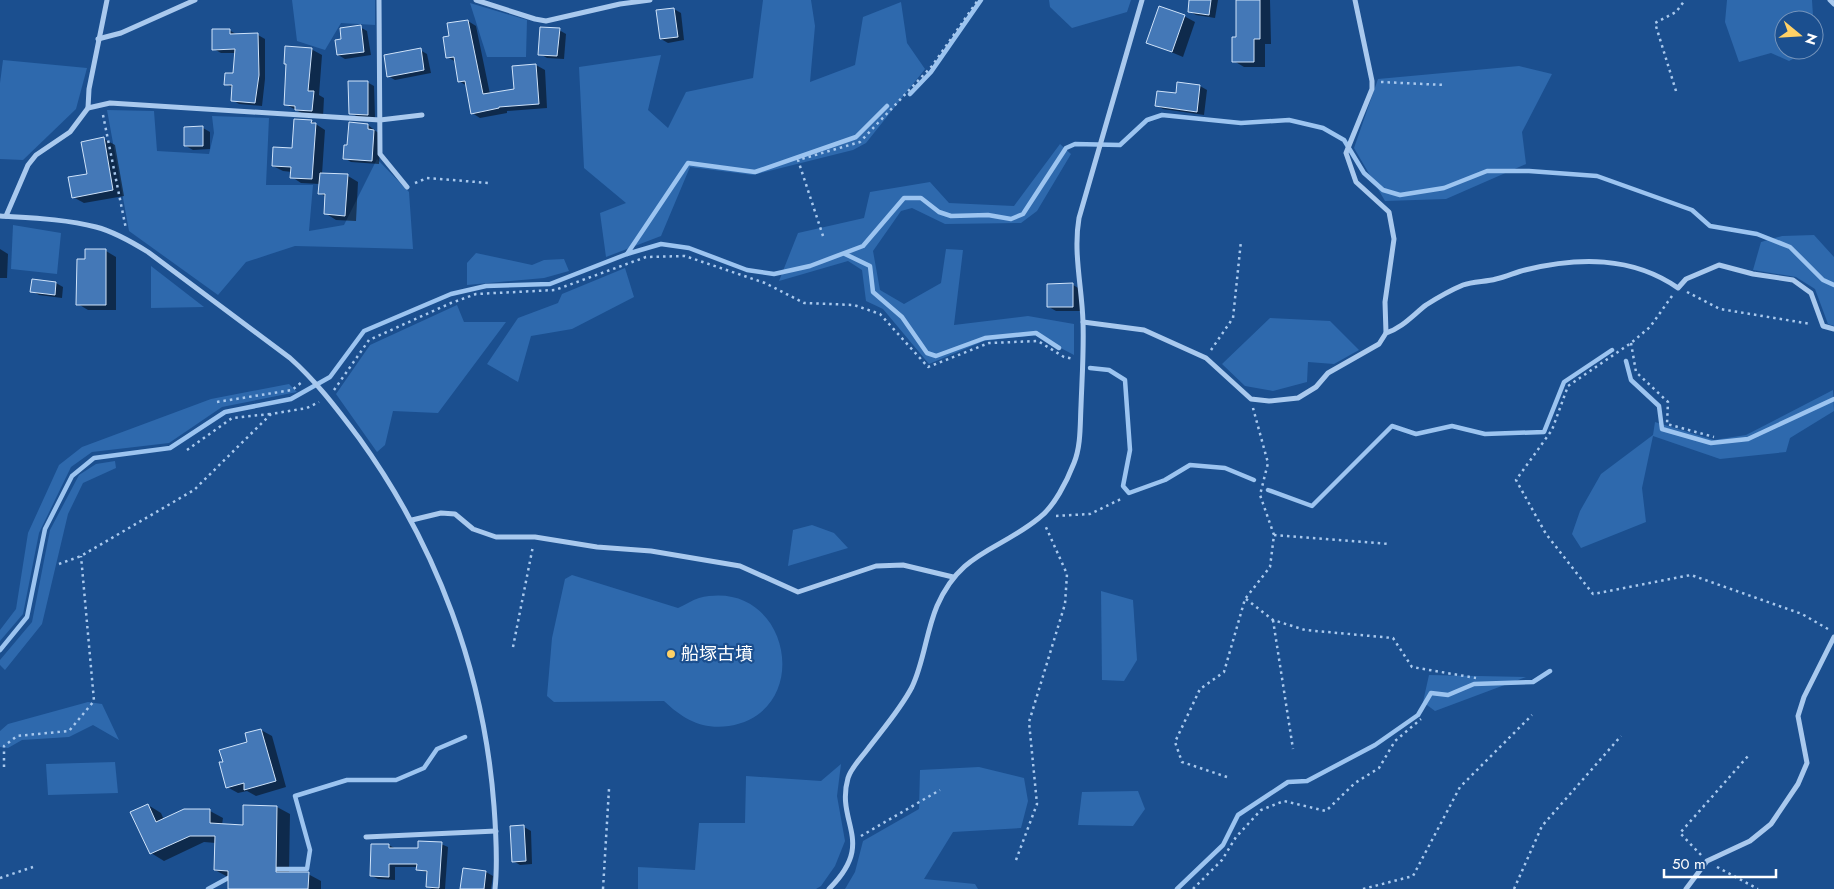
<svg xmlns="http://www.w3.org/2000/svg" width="1834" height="889" font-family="Jost,'Noto Sans JP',sans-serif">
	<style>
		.green { fill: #2e69ad }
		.shadow { fill: #0007 }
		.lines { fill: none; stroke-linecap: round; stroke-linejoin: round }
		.stream { stroke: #9cc4f0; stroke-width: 4.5 }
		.building { fill: #4478b7; stroke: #cfe3fa }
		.path { stroke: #a9c9ee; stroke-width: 2.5; stroke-dasharray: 2.5 4; stroke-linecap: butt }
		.minor { stroke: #a9c9ee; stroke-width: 5 }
		.poi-dot { fill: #ffd166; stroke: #1b4f8f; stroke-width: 2 }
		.labels { text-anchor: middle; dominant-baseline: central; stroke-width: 4.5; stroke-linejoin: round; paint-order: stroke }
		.poi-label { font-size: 18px; fill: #fff; stroke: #1b4f8f; text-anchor: start }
	</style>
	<rect width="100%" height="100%" fill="#1b4f8f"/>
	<g class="green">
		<path d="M292 0H375V25L341 23 325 50 297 41Z"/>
		<path d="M763 0H811L815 26 810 82 855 65 863 17 901 2 907 43 925 69 866 143 853 150 753 175 690 167 661 236 606 257 600 213 626 203 584 168 579 67 661 55 648 110 668 128 686 92 753 78Z"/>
		<path d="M1049 0H1131L1127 12 1072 28 1050 7Z"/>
		<path d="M1727 0H1812L1814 32V20H1784V50H1810L1789 61 1771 53 1739 62 1725 22Z"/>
		<path d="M470 3 527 20 526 57H487Z"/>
		<path d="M3 60 87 68 76 109 23 160 0 159V83Z"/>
		<path d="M1519 66 1552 74 1522 132 1526 164 1446 199 1385 201 1354 148 1378 79Z"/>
		<path d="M107 110 154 111 157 151 209 154 214 133 212 116 269 118 266 185H313L309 231 344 225 377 159 409 192 413 249 295 246 246 262 218 295 129 231Z"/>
		<path d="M1060 144 1071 154 1037 211 1021 223 945 224 912 208 901 211 873 251 880 290 904 304 941 283 946 249 963 250 954 325 1028 316 1074 324V355L1036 335 984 341 929 364 883 309 866 301 862 270 848 261 779 281 798 233 864 218 870 192 930 182 949 203 1014 206Z"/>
		<path d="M13 225 61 233 57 274 11 269Z"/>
		<path d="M1814 235 1834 257V326L1828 324 1815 289 1796 277 1753 270 1761 242 1782 236Z"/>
		<path d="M476 253 532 265 544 260 564 259 569 271 544 278 467 285V263Z"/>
		<path d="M151 266 204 307 151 308Z"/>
		<path d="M625 268 634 297 572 329 531 336 518 382 487 364 518 318 558 303 562 294Z"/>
		<path d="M457 305 464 322H506L438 413 393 411 385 445 377 452 336 394 370 345Z"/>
		<path d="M1270 318 1330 321 1359 350 1334 364 1308 362 1307 382 1273 391 1245 386 1222 364Z"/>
		<path d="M289 384 297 392 222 407 169 443 92 452 71 467 39 533 23 614 0 641V630L16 609 28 533 59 465 82 447 211 399Z"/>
		<path d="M1833 390 1834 411 1790 438 1786 452 1720 459 1653 436 1642 488 1646 522 1581 548 1572 534 1580 511 1601 474 1653 435 1655 422 1714 440 1746 435Z"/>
		<path d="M115 461 116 468 83 483 68 514 42 624 5 670 0 665V660L32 622 50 530 79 475 96 464Z"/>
		<path d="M812 525 834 533 848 548 788 566 793 530Z"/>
		<path d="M572 575 678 608C685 605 692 600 699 598 790 576 816 712 729 726 702 730 683 719 664 701L554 702 547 696 552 638 565 579Z"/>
		<path d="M1101 591 1133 600 1137 660 1124 681 1102 680Z"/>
		<path d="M1429 675 1526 677 1435 711 1423 702Z"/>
		<path d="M88 702 102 704 119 740 93 725 69 737 22 740 8 748 0 747V731L8 724Z"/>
		<path d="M115 762 118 793 48 795 46 764Z"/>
		<path d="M841 764 837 796 845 841 835 866 821 886 816 889H638V867L695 870 699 823H745L746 776 821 781Z"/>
		<path d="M979 767 1024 778 1028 801 1021 828 953 832 924 879 975 884 978 889H845L855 872 863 841 919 809 920 770Z"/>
		<path d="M1138 791 1145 809 1133 826 1078 825 1082 792Z"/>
	</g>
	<g class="shadow">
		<path d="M1191 0H1218L1215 18 1196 15 1189 11Z"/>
		<path d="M1237 0H1270L1271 44H1265V67H1244L1234 61 1238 38Z"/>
		<path d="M674 9 681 13 684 40 668 43 661 39Z"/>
		<path d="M1184 16 1195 22 1183 57 1147 42Z"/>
		<path d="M468 21 476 26 490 94 515 90 513 67 536 65 545 70 547 108 507 111V113L480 118 472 113 467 86 459 81 456 62 447 57 450 37Z"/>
		<path d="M360 27 367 31 371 55 345 59 338 55 343 41Z"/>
		<path d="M229 30 236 34 258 35 265 39V79L262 106 239 104 232 100 233 88 226 84 234 75 236 53H221L214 49Z"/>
		<path d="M559 30 566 34 564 59 547 58 540 54Z"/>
		<path d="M311 49 322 55 319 95 324 98 323 117 307 116 285 104Z"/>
		<path d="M420 50 427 54 431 73 395 80 388 76Z"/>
		<path d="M367 82 374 86 375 118 358 117 351 113Z"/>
		<path d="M1178 83 1200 86 1207 90 1204 115 1163 109 1156 105 1177 95Z"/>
		<path d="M311 121 325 130 322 174 348 176 358 182 356 221 336 220 325 213 326 197 320 193V184L301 183 292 177V172L283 171 273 166 293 149Z"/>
		<path d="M350 124 368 125 381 135 379 164 351 162 344 158 349 146Z"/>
		<path d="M203 128 210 132V149L193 150 186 146Z"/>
		<path d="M104 139 115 145 124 196 84 203 73 197 89 175Z"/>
		<path d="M0 249 8 254 7 278H0Z"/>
		<path d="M106 251 116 257V310H88L78 304 87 260Z"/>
		<path d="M33 280 56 283 63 287 62 298 39 295 32 291Z"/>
		<path d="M1049 285H1073L1080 289V311H1056L1049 307Z"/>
		<path d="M261 730 272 736 286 787 256 796 247 791 238 793 227 787 224 763Z"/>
		<path d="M148 805 161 813 164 820 210 811 223 818 222 825 244 826 245 806 277 807 290 814 289 873 308 874 321 881V889H229L228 877 215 870 216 843 204 842 164 861 151 853Z"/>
		<path d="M524 827 531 831 532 864 520 865 513 861Z"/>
		<path d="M441 844 448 847 445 889H432L428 887V873L418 869V867H395V880L378 879 372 876 389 845 396 849H419Z"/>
		<path d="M464 869 486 872 493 876 491 889H462Z"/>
	</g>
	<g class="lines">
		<g class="stream">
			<path d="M910 94 931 72 981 0"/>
			<path d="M627 254 688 163 755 172 856 137 887 106"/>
			<path d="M845 254 870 266 873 292 902 317 927 353 936 356 985 338 1036 333 1059 348"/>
			<path d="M1626 361 1631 380 1659 406 1662 429 1711 443 1748 439 1834 399"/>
			<path d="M1090 368 1109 370 1125 380 1130 450 1123 486 1129 493 1165 480 1190 465 1225 468 1254 480"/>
			<path d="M1268 490 1312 506 1392 426 1416 434 1452 426 1485 434 1544 432 1564 382 1612 350"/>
			<path d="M0 650 27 617 45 529 72 476 94 458 170 448 225 412 291 399 330 377 364 331 451 294 486 286 550 284 627 254 661 244 689 248 747 270 774 274 810 266 863 246 904 198H921L939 212 951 216 988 215 1011 219 1023 214 1066 148 1075 144 1120 145 1147 120 1162 115 1241 123 1289 120 1323 128 1344 140 1364 173 1383 190 1400 195 1444 188 1487 171H1529L1597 176 1692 210 1710 226 1757 234 1790 247 1823 280 1834 285"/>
			<path d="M272 869H307L310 850 295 796 347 780H396L424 768 437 749 465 737"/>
			<path d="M208 889 230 877"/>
			<path d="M1177 889 1223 845 1238 815 1288 782 1307 781 1375 745 1418 715 1431 693 1448 695 1474 684 1533 682 1550 671"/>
		</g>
	</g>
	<g class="building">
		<path d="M1189 0H1211L1209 15 1188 12Z"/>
		<path d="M1236 0H1260V39H1254V62H1232V37H1236Z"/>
		<path d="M1159 6 1185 15 1172 52 1146 43Z"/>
		<path d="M674 8 678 37 660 39 656 10Z"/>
		<path d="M468 20 483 94 514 89 512 66 536 64 539 104 499 107V108L471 114 465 81 458 82 454 57 446 58 443 37 449 36 447 23Z"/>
		<path d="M361 25 364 52 337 55 335 40 341 39 340 28Z"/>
		<path d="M540 27 560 28 557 56 538 55Z"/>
		<path d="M212 29H230V34L258 33 259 75 255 103 231 101 232 85H224L225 73H233L235 49 212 50Z"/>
		<path d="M285 46 312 48 308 91H314L312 111 295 110V106L284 105 286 64H284Z"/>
		<path d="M421 48 424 70 387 77 384 55Z"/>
		<path d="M348 81H368V115L349 114Z"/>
		<path d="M1177 82 1200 85 1197 112 1155 106 1157 91 1176 93Z"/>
		<path d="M294 119 312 120 311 123H316L312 179 290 178 291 167 272 166 273 147 292 148Z"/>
		<path d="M349 122 368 124V129L374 130 372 161 343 159 344 145H347Z"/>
		<path d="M203 126V146H184V127Z"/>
		<path d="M104 137 113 190 72 198 68 177 87 174 81 142Z"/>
		<path d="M320 173 348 174 345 216 324 214 325 194H318Z"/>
		<path d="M85 249H106V305H76L77 259H85Z"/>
		<path d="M32 279 56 282 55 295 30 292Z"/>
		<path d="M1073 283V307H1047V284Z"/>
		<path d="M261 729 276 781 244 790V783L226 788 219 762H223L219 750 247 742 245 733Z"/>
		<path d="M148 804 156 822 184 809H210V823L243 825V805L277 806 276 872H309L308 889H228V871L214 870 215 836H190L150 854 130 812Z"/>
		<path d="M524 825 526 861 512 862 510 826Z"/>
		<path d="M418 841 442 842 439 888 426 887 427 871 416 870 417 864H389V877L370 876 371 844H389V848H418Z"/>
		<path d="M463 868 486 871 484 889H460Z"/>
	</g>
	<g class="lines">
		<g class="path">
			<path d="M1381 82 1445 85"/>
			<path d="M1676 91 1655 23 1676 12 1685 0"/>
			<path d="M103 115 126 229"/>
			<path d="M415 183 427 178 489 183"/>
			<path d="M823 236 798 160 860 142 932 66 978 0"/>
			<path d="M1687 292 1720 309 1811 324"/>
			<path d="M1672 296 1650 327 1631 343 1568 386 1552 430 1516 480 1546 534 1593 594 1691 575 1802 614 1828 629"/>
			<path d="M1631 343 1636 372 1668 402 1667 424 1714 437"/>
			<path d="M1211 350 1233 318 1241 241"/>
			<path d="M334 390 369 340 451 303 476 294 555 290 646 257 685 256 765 283 804 303 854 305 880 314 928 367 989 343 1038 341 1064 357 1074 359"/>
			<path d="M217 402 292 390 302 382"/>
			<path d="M187 450 232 418 270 414"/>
			<path d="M1056 516 1090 514 1123 498"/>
			<path d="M1274 535 1389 544"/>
			<path d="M59 564 81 556 194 490 271 414 307 408 319 402"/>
			<path d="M1246 599 1273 620 1305 630 1393 638 1412 667 1476 678"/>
			<path d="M1273 620 1293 749"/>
			<path d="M513 647 533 546"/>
			<path d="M4 767V746L17 736 69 731 94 701 81 556"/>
			<path d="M1227 777 1182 762 1175 742 1200 689 1224 672 1245 599 1270 567 1274 535 1260 495 1268 463 1253 408"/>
			<path d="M861 836 940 790"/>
			<path d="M1701 855 1680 833 1748 756"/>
			<path d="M1016 860 1037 804 1029 722 1065 604 1067 574 1045 525"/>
			<path d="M1717 867 1758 889"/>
			<path d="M0 878 33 867"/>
			<path d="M603 889 609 789"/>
			<path d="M1193 889 1222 860 1236 837 1261 810 1284 801 1326 811 1355 783 1379 768 1395 741 1421 719"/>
			<path d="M1363 889 1413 876 1460 787 1532 715"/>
			<path d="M1514 889 1542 826 1621 736"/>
		</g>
		<g class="minor">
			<path d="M379 0 380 154 407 187"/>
			<path d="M476 0 535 19 546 21 620 4 650 0"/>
			<path d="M1355 0 1372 81V89L1346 153 1356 182 1389 212 1394 239 1385 302 1386 333"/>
			<path d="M1830 0 1834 4"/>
			<path d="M98 39 121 33 195 0"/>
			<path d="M88 108 110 103 380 120 422 115"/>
			<path d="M0 216C32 218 65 219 96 227 115 232 132 242 148 252L290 358C317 382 337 409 359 438 437 546 484 673 494 806 496 833 498 862 495 889"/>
			<path d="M6 216 28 165 36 155 70 132 88 108 89 89 107 0"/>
			<path d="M1083 322 1144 330 1206 358 1251 399 1269 401 1298 398 1316 387 1328 373 1379 344 1386 333C1402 328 1413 315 1426 305 1437 298 1451 290 1463 285 1473 281 1486 282 1496 279 1506 277 1516 272 1525 270 1578 257 1632 256 1678 288L1686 279 1719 265 1753 274 1793 280 1811 293 1823 326 1834 329"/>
			<path d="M412 520 441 513 455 514 473 529 496 537H535L597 547 651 551 740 566 798 592 876 566 903 565 953 577"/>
			<path d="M366 837 496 831"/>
			<path d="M829 889C877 841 835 824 848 778 851 768 861 758 867 750 882 730 900 710 912 687 924 662 926 632 937 606 961 551 997 552 1039 518 1054 507 1067 481 1074 463 1081 446 1080 425 1081 406 1082 378 1084 350 1083 322 1082 287 1073 253 1079 218L1142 0"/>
			<path d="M1686 889 1707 861 1750 841 1771 824 1798 784 1807 763 1798 716 1804 697 1834 637"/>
		</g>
	</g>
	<circle class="poi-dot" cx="671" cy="654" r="5"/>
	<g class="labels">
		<g class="poi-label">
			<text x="681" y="654">船塚古墳</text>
		</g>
	</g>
	<g transform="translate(1799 35) rotate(108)"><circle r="24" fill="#1b4f8f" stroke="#7695bc"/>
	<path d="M0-4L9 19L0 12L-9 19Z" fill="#ffd166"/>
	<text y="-8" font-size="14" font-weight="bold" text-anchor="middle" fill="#ffffff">N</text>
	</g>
	<path d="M1664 869v8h112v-8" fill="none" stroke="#ffffff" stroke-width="2.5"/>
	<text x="1672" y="869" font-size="15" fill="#ffffff" stroke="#1b4f8f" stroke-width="4" paint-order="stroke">50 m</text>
</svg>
